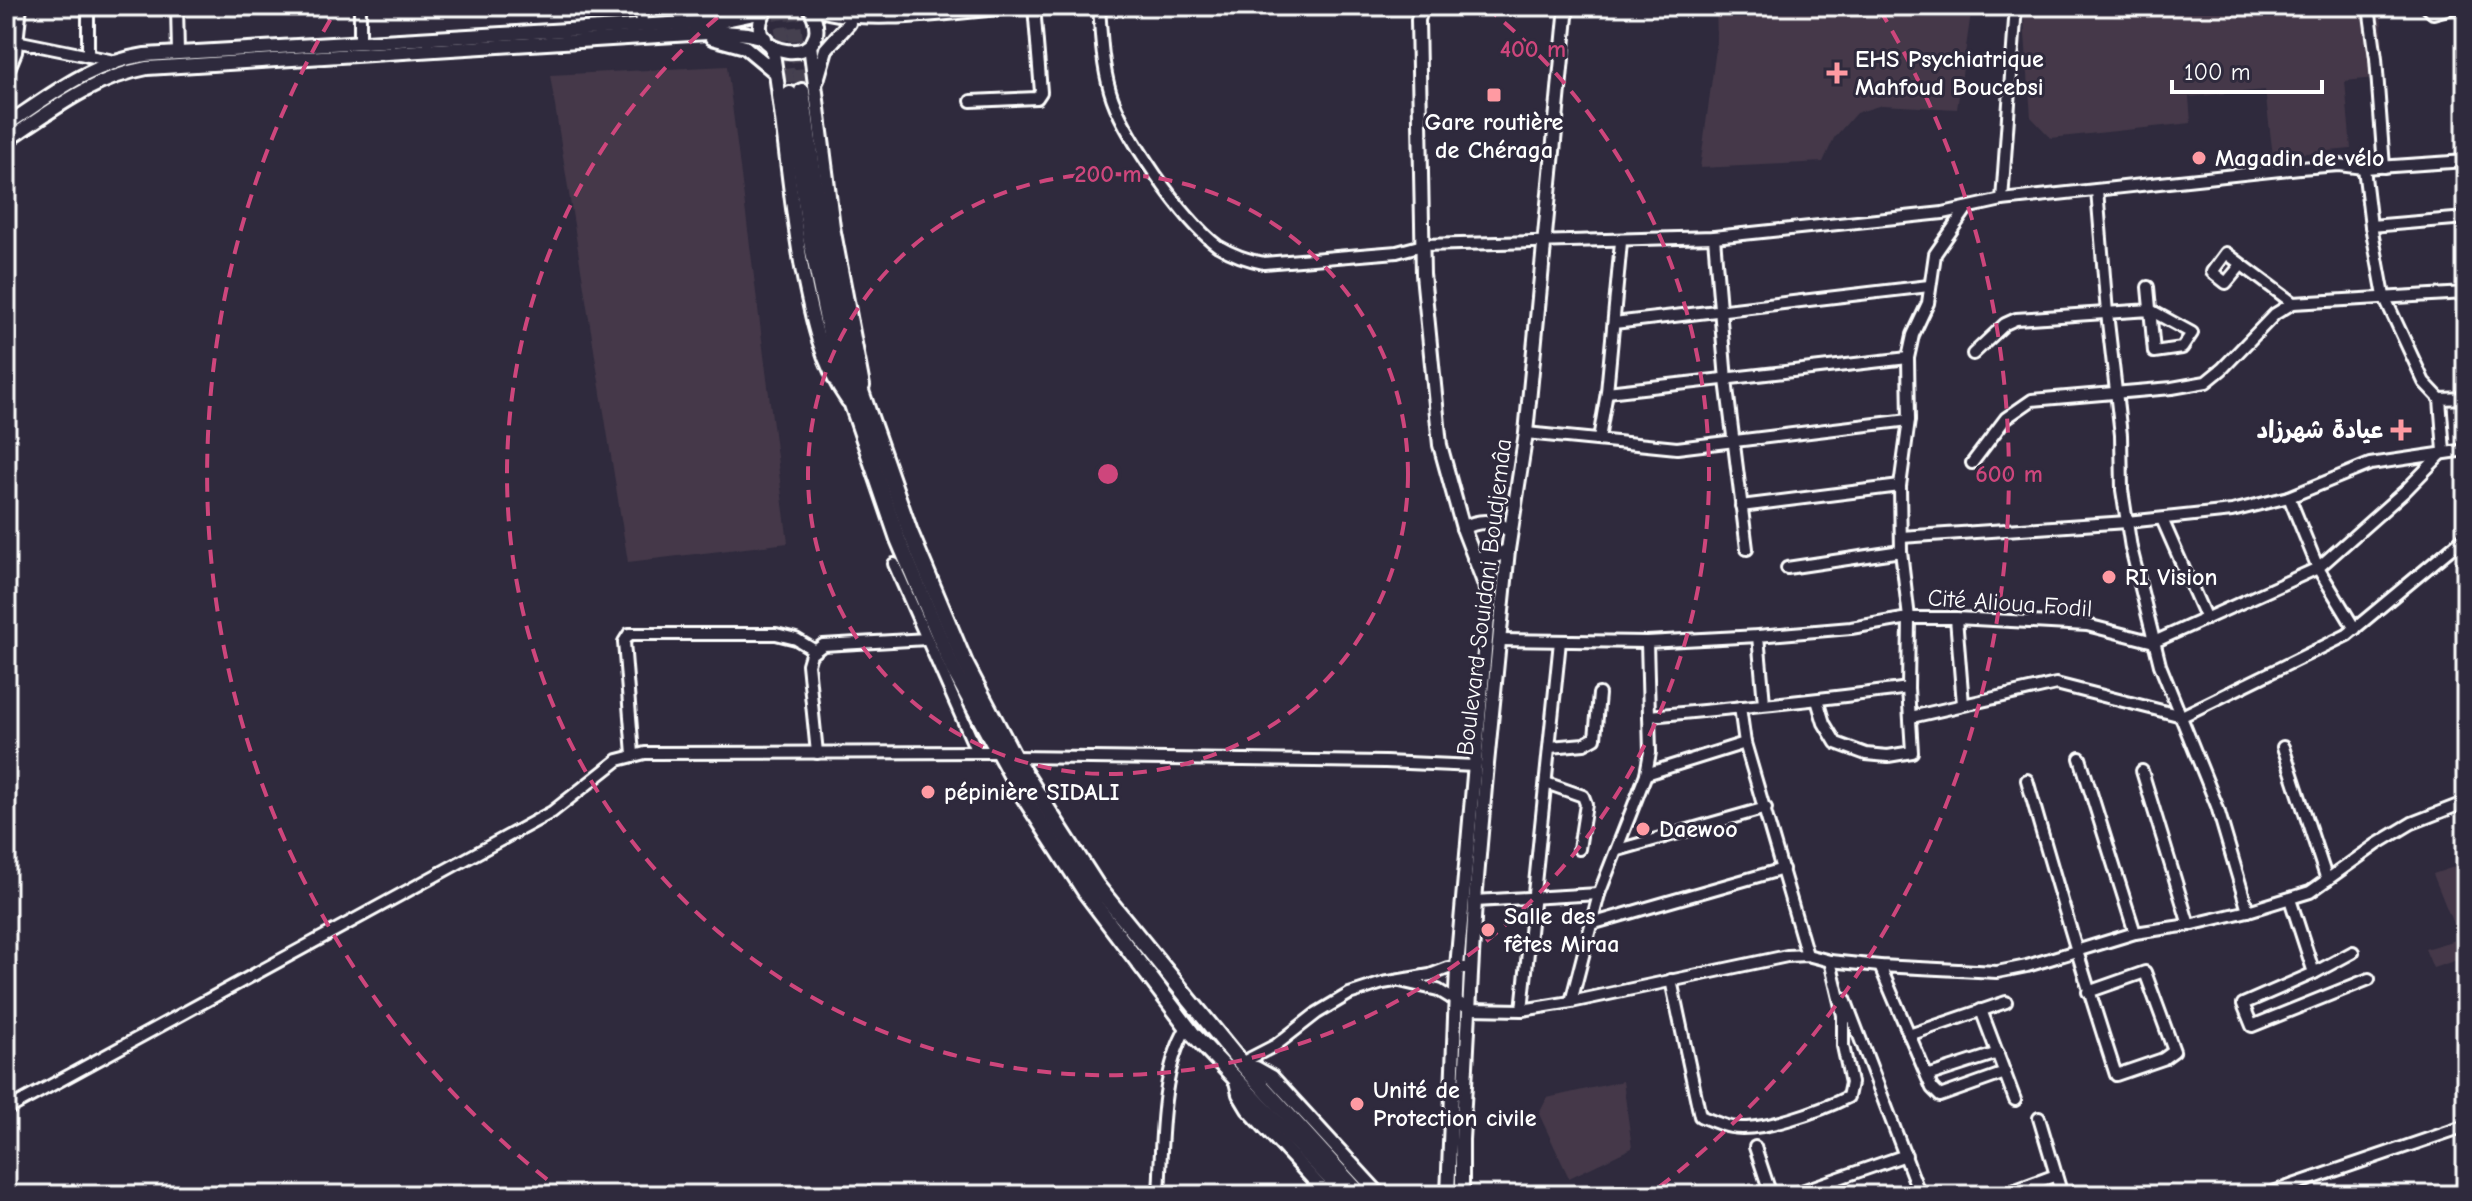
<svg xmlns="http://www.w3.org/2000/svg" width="2472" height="1201" font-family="'Comic Neue','Playpen Sans Arabic',sans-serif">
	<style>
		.built { fill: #443949 }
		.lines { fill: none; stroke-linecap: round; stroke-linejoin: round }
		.highway-tunnel { stroke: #443f50; stroke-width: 14; stroke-dasharray: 14 7; stroke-linecap: butt }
		.minor-casing { stroke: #fff; stroke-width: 16 }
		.major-casing { stroke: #fff; stroke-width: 18 }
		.highway-casing { stroke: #fff; stroke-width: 20 }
		.minor { stroke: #2f2a3d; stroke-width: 10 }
		.major { stroke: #2f2a3d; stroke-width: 12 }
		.highway { stroke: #2f2a3d; stroke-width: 14 }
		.ring { fill: none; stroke: #ce467c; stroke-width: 4; stroke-dasharray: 14 10 }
		.poi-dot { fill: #ff9aa2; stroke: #2f2a3d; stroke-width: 3 }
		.labels { text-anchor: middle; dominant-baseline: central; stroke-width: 6; stroke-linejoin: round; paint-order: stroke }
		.poi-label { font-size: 24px; font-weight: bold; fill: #fff; stroke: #2f2a3d; text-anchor: start }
		.street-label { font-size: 24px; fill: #fff; stroke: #2f2a3d }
		.centre { fill: #ce467c; stroke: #2f2a3d; stroke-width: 4 }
		.ring-label { font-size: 24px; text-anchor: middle; font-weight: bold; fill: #ce467c; stroke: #2f2a3d; stroke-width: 6; stroke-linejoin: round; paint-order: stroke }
	</style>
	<rect width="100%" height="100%" fill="#2f2a3d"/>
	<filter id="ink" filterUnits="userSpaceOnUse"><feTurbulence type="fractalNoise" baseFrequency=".0125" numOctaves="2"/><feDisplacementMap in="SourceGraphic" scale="16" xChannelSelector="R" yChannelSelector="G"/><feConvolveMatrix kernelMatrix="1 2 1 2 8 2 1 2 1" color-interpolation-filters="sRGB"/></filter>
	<g filter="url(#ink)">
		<g class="built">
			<path d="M1716 6H1972L1957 109 1882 105 1856 113 1834 138 1823 162 1700 168 1717 41Z"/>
			<path d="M2023 6H2381L2385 77 2345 81 2351 149 2273 156 2265 90 2189 97 2191 123 2051 138 2031 117Z"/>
			<path d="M727 66 788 543 628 562 550 75Z"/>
			<path d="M2466 863V957L2433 968 2425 949 2459 939 2433 874Z"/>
			<path d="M1623 1081 1632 1148 1569 1178 1539 1114 1547 1098Z"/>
		</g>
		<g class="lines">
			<g class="highway-tunnel">
				<path d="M779 6 790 94"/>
				<path d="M792 6 802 91"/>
			</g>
			<defs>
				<g id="minor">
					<path d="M177 6 178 53"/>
					<path d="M360 6V42"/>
					<path d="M641 6 642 25"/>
					<path d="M1099 6C1101 35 1102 63 1110 91 1121 131 1184 222 1218 246 1233 255 1247 260 1264 263L1397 252 1423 245 1714 237 1943 213 2002 200 2300 168 2339 165 2364 168 2466 161"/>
					<path d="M2426 6 2433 13 2459 6"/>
					<path d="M2369 7 2376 58 2384 167"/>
					<path d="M6 39 114 61 115 64"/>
					<path d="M88 56V6"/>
					<path d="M6 76 16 52 21 6"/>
					<path d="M971 101 1037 98 1041 92 1034 6"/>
					<path d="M2097 190 2107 313 2121 435 2122 490 2131 548 2160 665 2217 806 2248 911"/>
					<path d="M2002 200 2016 6"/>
					<path d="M2371 226 2466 218"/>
					<path d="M1714 237 1726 380 1747 549"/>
					<path d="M2241 265 2226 283 2212 272 2226 253 2293 303"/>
					<path d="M1614 323 1929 286"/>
					<path d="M1973 354 2005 324 2016 319 2150 310 2192 333 2182 348 2154 352 2148 287"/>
					<path d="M1607 392 1908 358"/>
					<path d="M2440 399 2466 398"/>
					<path d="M1526 433 1677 448 1909 420"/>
					<path d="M1599 439 1607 392 1621 242"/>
					<path d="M1972 463 2006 418 2032 400 2172 388 2206 382 2222 369 2275 314 2293 303 2466 293"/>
					<path d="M2289 497 2318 568 2355 629"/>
					<path d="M1741 506 1900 486"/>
					<path d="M2162 519 2206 619"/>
					<path d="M1901 537 2127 522 2232 511 2289 497 2370 464 2466 450"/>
					<path d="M894 564 977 752"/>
					<path d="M1787 568 1901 551"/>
					<path d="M1956 618 1963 704"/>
					<path d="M1758 636 1764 703"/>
					<path d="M1499 640 1647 642 1758 636 1851 628 1909 618H1956L2087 625 2154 642 2318 568 2406 490 2444 451 2440 399 2424 382 2384 296 2371 226 2364 168"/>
					<path d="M1817 700 1824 723 1836 743 1866 754 1888 756 1912 752 1908 688 1909 618 1901 551 1900 486 1909 420 1908 358 1913 335 1928 303 1935 254 1967 208"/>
					<path d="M1740 707 1745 743 1807 955"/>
					<path d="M1649 716C1736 708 1822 700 1908 688"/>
					<path d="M1911 717 2056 684 2182 716 2347 635 2466 536"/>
					<path d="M1550 747 1584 744 1595 738 1599 694"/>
					<path d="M2283 747 2327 880"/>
					<path d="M817 753 808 664 811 654 823 645 927 639"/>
					<path d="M633 754 624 642 629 634H776L796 639 814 650"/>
					<path d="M1014 757 1385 762 1475 766"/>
					<path d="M2080 758 2135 933"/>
					<path d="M2142 771 2189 925"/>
					<path d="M1646 774 1745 743"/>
					<path d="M2027 780C2055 879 2084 977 2116 1075L2163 1059 2174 1051 2145 972 2088 992"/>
					<path d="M1546 783 1583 796 1586 804 1579 849"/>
					<path d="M1618 850 1766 808"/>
					<path d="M2290 899 2314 973"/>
					<path d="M1475 901 1599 894"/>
					<path d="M1591 924 1783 869"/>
					<path d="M2353 952 2314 973 2243 1004 2252 1026 2369 979"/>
					<path d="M1880 966 1932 1088 1940 1096 2005 1073"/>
					<path d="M1671 980 1700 1116C1710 1120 1721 1125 1731 1127 1760 1133 1822 1110 1848 1097L1851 1083 1843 1046V1015L1830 961"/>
					<path d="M1400 981 1438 990 1469 1009 1522 1010 1571 1002 1787 956 1807 955 1830 961 1880 966 1997 972 2027 966 2135 933 2189 925 2248 911 2310 892 2377 844 2412 823 2466 802"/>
					<path d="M1845 999 1920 1195"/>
					<path d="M1571 1002 1599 894 1646 774 1650 752 1647 642"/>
					<path d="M1522 1010 1560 641"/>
					<path d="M1981 1010 2015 1100"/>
					<path d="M1909 1035 2006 1002"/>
					<path d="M1241 1063 1276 1045 1317 1013 1349 994 1383 983 1430 975 1448 968H1471"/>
					<path d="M1927 1076 1998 1053"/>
					<path d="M6 1110 552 812 618 760 645 753 997 752"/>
					<path d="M2039 1118 2062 1195"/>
					<path d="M1755 1147 1771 1195"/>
					<path d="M1159 1195C1162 1143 1160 1072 1187 1027"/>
					<path d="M1790 1195 1906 1155"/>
					<path d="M2002 1195 2056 1175"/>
					<path d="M2264 1195 2466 1126"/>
				</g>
				<g id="major">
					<path d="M811 6C853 28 968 10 1018 6"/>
					<path d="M1422 6 1418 20 1423 274 1440 445 1463 528 1485 585 1489 606 1457 967 1448 1195"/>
					<path d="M768 7C729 58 846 74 809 6"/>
					<path d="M712 38 745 47 775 72"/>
					<path d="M810 45 833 227 863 386"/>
					<path d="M772 47C784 120 789 195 802 268 811 314 820 362 848 401"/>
					<path d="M817 80 826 49 849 23"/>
					<path d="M6 125C51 95 90 63 145 55L721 21 764 12"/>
					<path d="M6 141C51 111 92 78 147 68L723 32 748 34 765 38"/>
					<path d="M1463 528C1480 519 1495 520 1510 531"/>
					<path d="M1474 558H1492L1508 550"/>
					<path d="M1245 1067 1256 1068 1272 1077 1380 1195"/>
					<path d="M1235 1077 1239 1094 1248 1109 1328 1195"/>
					<path d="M1462 1195V1140L1475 901 1487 764 1508 550 1526 433 1567 6"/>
				</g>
				<g id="highway">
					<path d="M802 91 822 233 845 345 910 532 965 663 1014 757 1097 886 1241 1063 1361 1195"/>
					<path d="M790 94 810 237 833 349 898 539 953 669 1018 788 1086 893 1192 1033 1346 1195"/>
				</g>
			</defs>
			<use href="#minor" class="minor-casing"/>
			<use href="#major" class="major-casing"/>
			<use href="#highway" class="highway-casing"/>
			<use href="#minor" class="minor"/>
			<use href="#major" class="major"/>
			<use href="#highway" class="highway"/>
		</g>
	</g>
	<g class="ring">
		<circle cx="1108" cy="474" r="300"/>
		<path d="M1486 7A601 601 0 1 1 730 7"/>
		<path d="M566 1194A901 901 0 0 1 336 10M1880 10A901 901 0 0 1 1650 1194"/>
	</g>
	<g class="poi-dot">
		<path d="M1833 61h8v8h8v8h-8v8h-8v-8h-8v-8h8z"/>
		<rect x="1486" y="87" width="16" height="16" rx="4"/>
		<circle cx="2199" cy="158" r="8"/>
		<path d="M2397 418h8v8h8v8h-8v8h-8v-8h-8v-8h8z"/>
		<circle cx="2109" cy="577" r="8"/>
		<circle cx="928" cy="792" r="8"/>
		<circle cx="1643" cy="829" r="8"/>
		<circle cx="1488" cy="930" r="8"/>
		<circle cx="1357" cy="1104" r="8"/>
	</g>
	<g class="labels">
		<g class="poi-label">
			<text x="1855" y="59">EHS Psychiatrique<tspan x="1855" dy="28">Mahfoud Boucebsi</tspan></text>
			<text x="1494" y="122" text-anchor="middle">Gare routière<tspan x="1494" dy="28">de Chéraga</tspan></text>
			<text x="2215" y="158">Magadin de vélo</text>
			<text x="2383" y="430" text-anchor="end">عيادة شهرزاد</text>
			<text x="2125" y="577">RI Vision</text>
			<text x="944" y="792">pépinière SIDALI</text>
			<text x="1659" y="829">Daewoo</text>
			<text x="1504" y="916">Salle des<tspan x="1504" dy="28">fêtes Miraa</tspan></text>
			<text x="1373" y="1090">Unité de<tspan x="1373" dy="28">Protection civile</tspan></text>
		</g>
		<g class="street-label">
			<text transform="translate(1484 597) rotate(-83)">Boulevard Souidani Boudjemâa</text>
			<text transform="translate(2010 603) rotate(4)">Cité Alioua Fodil</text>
		</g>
	</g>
	<circle cx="1108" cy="474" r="12" class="centre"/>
	<g class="ring-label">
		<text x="1533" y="57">400 m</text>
		<text x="1108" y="182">200 m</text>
		<text x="2009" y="482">600 m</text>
	</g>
	<rect width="2472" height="1201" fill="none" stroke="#2f2a3d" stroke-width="32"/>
	<rect x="16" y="16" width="2440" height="1169" fill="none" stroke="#fff" stroke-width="3" filter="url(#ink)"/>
	<path d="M2172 80v12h150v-12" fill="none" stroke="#ffffff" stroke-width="4"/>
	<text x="2184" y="80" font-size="24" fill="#ffffff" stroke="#2f2a3d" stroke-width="6" paint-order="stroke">100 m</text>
</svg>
